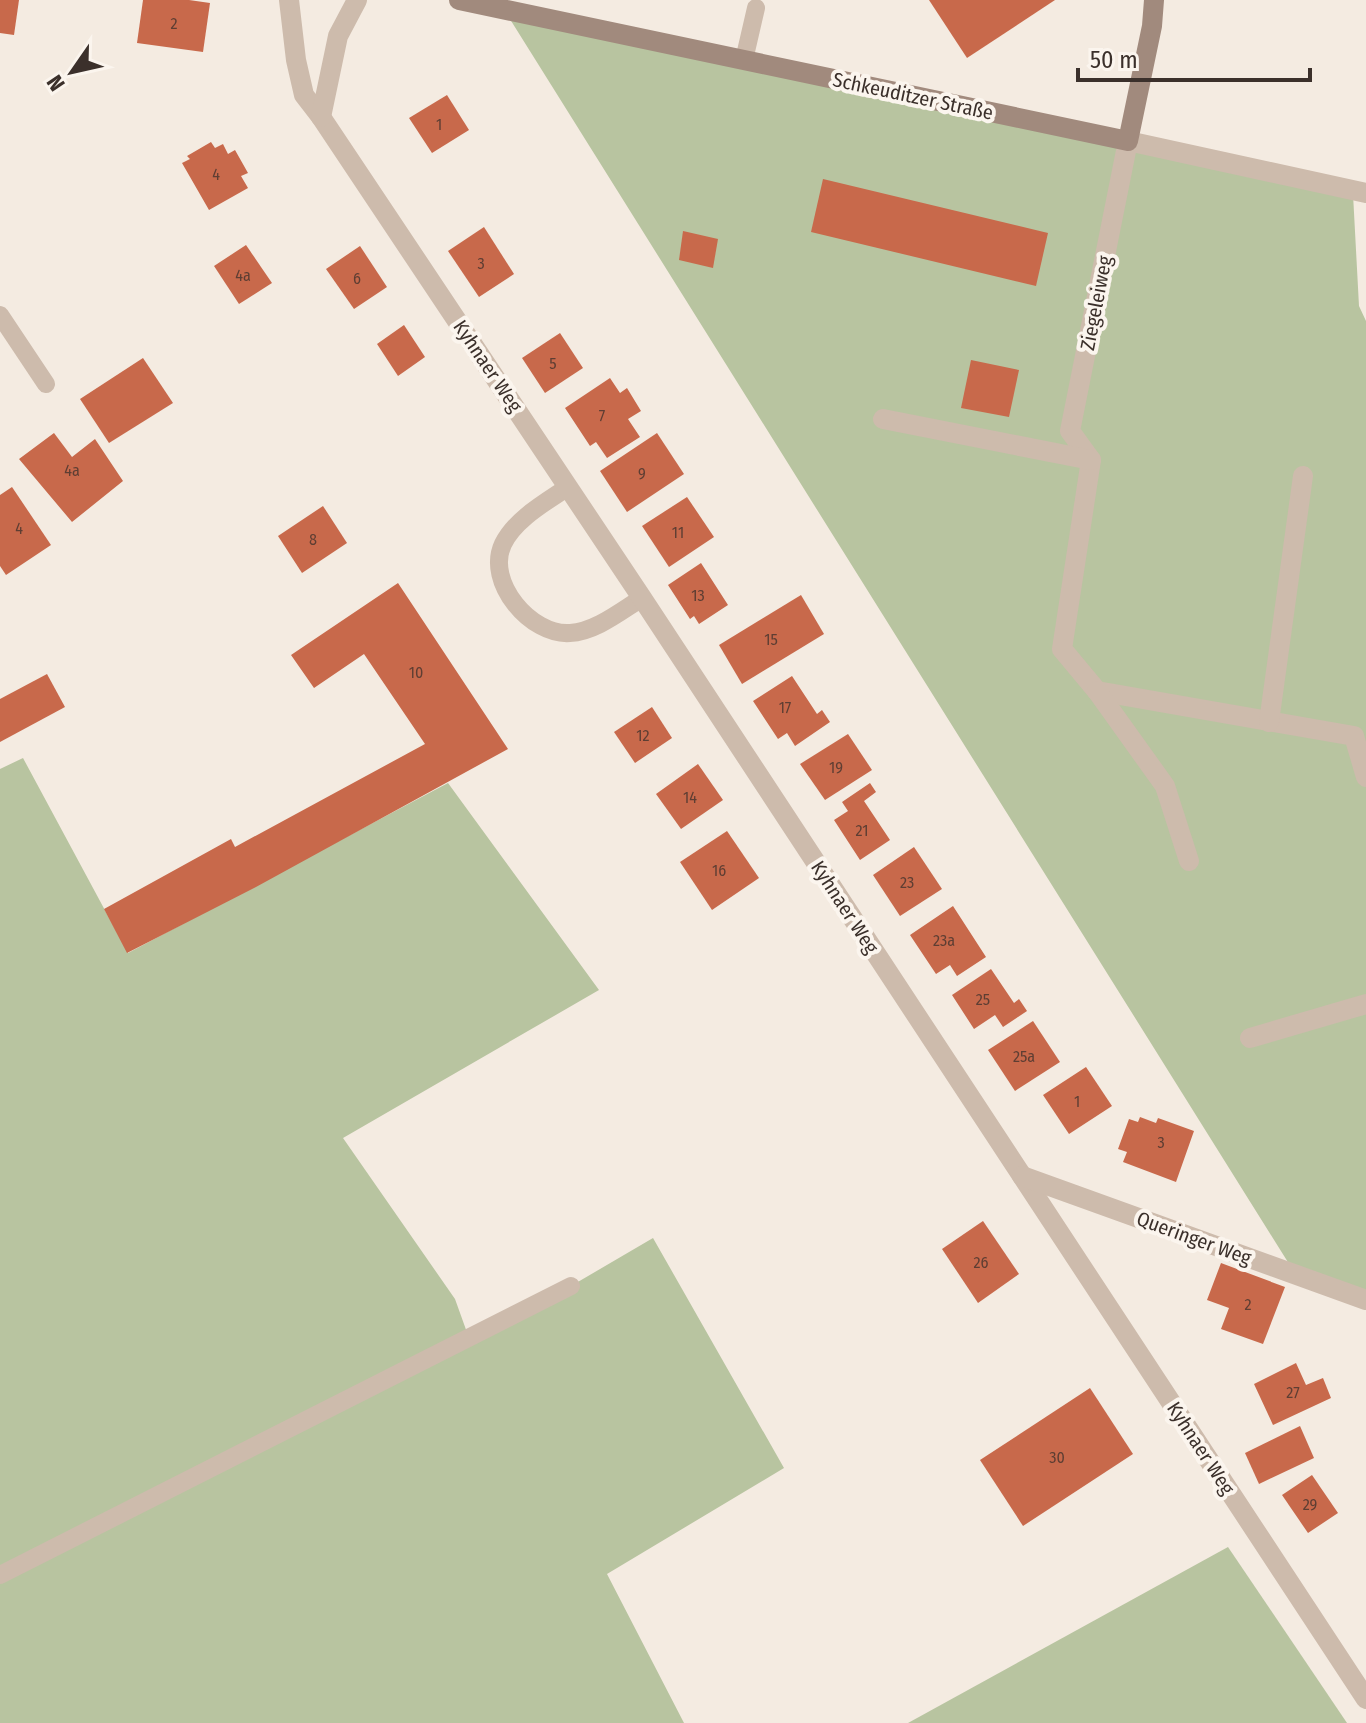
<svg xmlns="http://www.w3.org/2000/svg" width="1366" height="1723" font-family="'Fira Sans Condensed',sans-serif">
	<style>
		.green { fill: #b8c4a0 }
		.building { fill: #c8694b }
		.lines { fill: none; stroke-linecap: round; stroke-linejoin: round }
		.lane { stroke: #cdbbac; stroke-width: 18 }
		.street { stroke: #cdbbac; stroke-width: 20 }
		.secondary { stroke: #a18a7d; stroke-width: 20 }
		.labels { text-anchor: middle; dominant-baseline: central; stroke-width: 8; stroke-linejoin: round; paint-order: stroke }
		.number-label { font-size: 16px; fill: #5e3e33 }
		.street-label { font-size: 20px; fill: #3b302b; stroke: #fbf5ee }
	</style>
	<rect width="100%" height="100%" fill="#f4ebe1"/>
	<g class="green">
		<path d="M503 8 1353 194 1359 306 1366 321V1300L1296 1275Z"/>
		<path d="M23 758 128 953 448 783 599 990 343 1138 455 1299 469 1338 571 1286 653 1238 784 1468 607 1574 684 1723H0V769Z"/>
		<path d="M1228 1547 1347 1723H908Z"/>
	</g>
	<g class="building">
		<path d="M0 0H19L14 35 0 33Z"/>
		<path d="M143 0H189L210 3 203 52 137 43Z"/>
		<path d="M929 0H1055L967 58Z"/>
		<path d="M447 95 469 130 432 153 409 118Z"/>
		<path d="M211 142 215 148 223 144 228 154 235 150 248 173 241 176 248 188 209 210 182 163 190 159 187 156Z"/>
		<path d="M823 179 1048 233 1036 286 811 232Z"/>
		<path d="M484 227 514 274 479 297 448 251Z"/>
		<path d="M683 231 718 239 713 268 679 260Z"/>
		<path d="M246 245 272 283 239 304 214 266Z"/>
		<path d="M360 246 387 287 354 309 326 269Z"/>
		<path d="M404 325 425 357 398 376 377 344Z"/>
		<path d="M560 333 583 368 545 393 522 358Z"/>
		<path d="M143 358 173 403 109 443 80 399Z"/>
		<path d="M971 360 1019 370 1009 417 961 408Z"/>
		<path d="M610 378 620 393 627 388 641 411 628 419 640 437 607 458 596 442 590 446 565 408Z"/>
		<path d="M54 433 72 457 95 439 123 481 72 522 19 459Z"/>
		<path d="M657 433 684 474 627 512 600 471Z"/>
		<path d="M12 487 51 545 6 575 0 566V495Z"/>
		<path d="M687 497 714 537 669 567 642 526Z"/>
		<path d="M323 506 347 543 302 573 278 536Z"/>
		<path d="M701 563 728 605 699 624 694 616 690 619 668 585Z"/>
		<path d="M398 583 508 749 256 887 127 953 104 909 231 839 235 847 425 744 364 654 314 688 291 655Z"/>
		<path d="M801 595 824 634 742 684 719 645Z"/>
		<path d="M47 674 65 707 0 742V699Z"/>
		<path d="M792 676 817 714 822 710 830 722 795 746 787 733 778 739 753 701Z"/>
		<path d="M652 707 672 738 635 763 614 732Z"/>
		<path d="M848 734 872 770 825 800 800 764Z"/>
		<path d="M698 764 723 800 681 829 656 794Z"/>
		<path d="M870 783 876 792 864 801 890 840 860 860 834 820 848 811 842 802Z"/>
		<path d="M727 831 759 878 712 910 680 862Z"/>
		<path d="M914 847 942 889 900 916 873 875Z"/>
		<path d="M953 906 986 957 957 976 950 965 936 974 910 935Z"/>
		<path d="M991 969 1014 1003 1019 999 1027 1011 1003 1027 995 1015 974 1029 952 995Z"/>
		<path d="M1033 1021 1060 1062 1015 1091 988 1050Z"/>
		<path d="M1086 1067 1112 1106 1069 1134 1043 1095Z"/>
		<path d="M1140 1117 1156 1123 1158 1118 1194 1131 1176 1182 1123 1162 1127 1152 1118 1149 1129 1119 1138 1122Z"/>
		<path d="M983 1221 1019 1274 978 1303 942 1249Z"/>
		<path d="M1221 1263 1285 1287 1263 1344 1221 1329 1229 1308 1207 1300Z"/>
		<path d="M1296 1363 1306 1385 1323 1378 1331 1398 1273 1425 1254 1384Z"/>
		<path d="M1090 1388 1133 1454 1023 1526 980 1460Z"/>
		<path d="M1300 1426 1314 1458 1259 1484 1245 1453Z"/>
		<path d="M1312 1475 1338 1513 1308 1533 1282 1495Z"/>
	</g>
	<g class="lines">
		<g class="lane">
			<path d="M744 60 756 8"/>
			<path d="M0 315 46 384"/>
			<path d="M568 487C546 502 515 519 503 544 485 582 531 636 570 633 595 632 621 611 642 598"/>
			<path d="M0 1575 571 1286"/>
		</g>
		<g class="street">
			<path d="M289 0 296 60 304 95 321 117 642 598 1366 1699"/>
			<path d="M321 117 338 36 357 0"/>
			<path d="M1366 193 1128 141 1070 431 1091 460 1062 649 1097 691 1354 736 1366 777"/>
			<path d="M883 419 1091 460"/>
			<path d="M1097 691 1165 786 1189 861"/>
			<path d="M1269 722 1303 476"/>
			<path d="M1250 1038 1366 1004"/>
			<path d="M1022 1176 1366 1300"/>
		</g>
		<path class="secondary" d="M459 0 1128 141 1152 26 1154 0"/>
	</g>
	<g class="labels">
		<g class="number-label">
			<text x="174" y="23">2</text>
			<text x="439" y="124">1</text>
			<text x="216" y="174">4</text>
			<text x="481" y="263">3</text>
			<text x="243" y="275">4a</text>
			<text x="357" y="278">6</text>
			<text x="553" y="363">5</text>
			<text x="602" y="415">7</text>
			<text x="72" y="470">4a</text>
			<text x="642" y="473">9</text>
			<text x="19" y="528">4</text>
			<text x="678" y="532">11</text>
			<text x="313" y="539">8</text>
			<text x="698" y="595">13</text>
			<text x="771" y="639">15</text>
			<text x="416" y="672">10</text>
			<text x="785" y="707">17</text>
			<text x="643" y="735">12</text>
			<text x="836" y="767">19</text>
			<text x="690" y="797">14</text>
			<text x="862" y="830">21</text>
			<text x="719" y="870">16</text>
			<text x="907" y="882">23</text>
			<text x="944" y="940">23a</text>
			<text x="983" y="999">25</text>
			<text x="1024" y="1056">25a</text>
			<text x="1077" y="1101">1</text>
			<text x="1161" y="1142">3</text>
			<text x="981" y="1262">26</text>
			<text x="1248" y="1304">2</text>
			<text x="1293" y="1392">27</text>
			<text x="1057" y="1457">30</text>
			<text x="1310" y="1504">29</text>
		</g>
		<g class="street-label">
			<text transform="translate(913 96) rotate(12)">Schkeuditzer Straße</text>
			<text transform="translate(1096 303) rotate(-79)">Ziegeleiweg</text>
			<text transform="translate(488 366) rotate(56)">Kyhnaer Weg</text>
			<text transform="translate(845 907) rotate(57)">Kyhnaer Weg</text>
			<text transform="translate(1194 1238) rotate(20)">Queringer Weg</text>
			<text transform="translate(1201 1448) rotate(57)">Kyhnaer Weg</text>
		</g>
	</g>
	<g transform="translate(72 72) rotate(236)" stroke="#fbf5ee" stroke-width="6" paint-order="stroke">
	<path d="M0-6L14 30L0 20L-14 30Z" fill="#3b302b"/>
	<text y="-12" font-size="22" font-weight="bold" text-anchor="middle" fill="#3b302b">N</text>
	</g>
	<path d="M1078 68v12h232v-12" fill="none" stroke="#3b302b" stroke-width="4"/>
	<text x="1090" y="68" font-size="24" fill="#3b302b" stroke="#fbf5ee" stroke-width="6" paint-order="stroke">50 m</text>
</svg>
